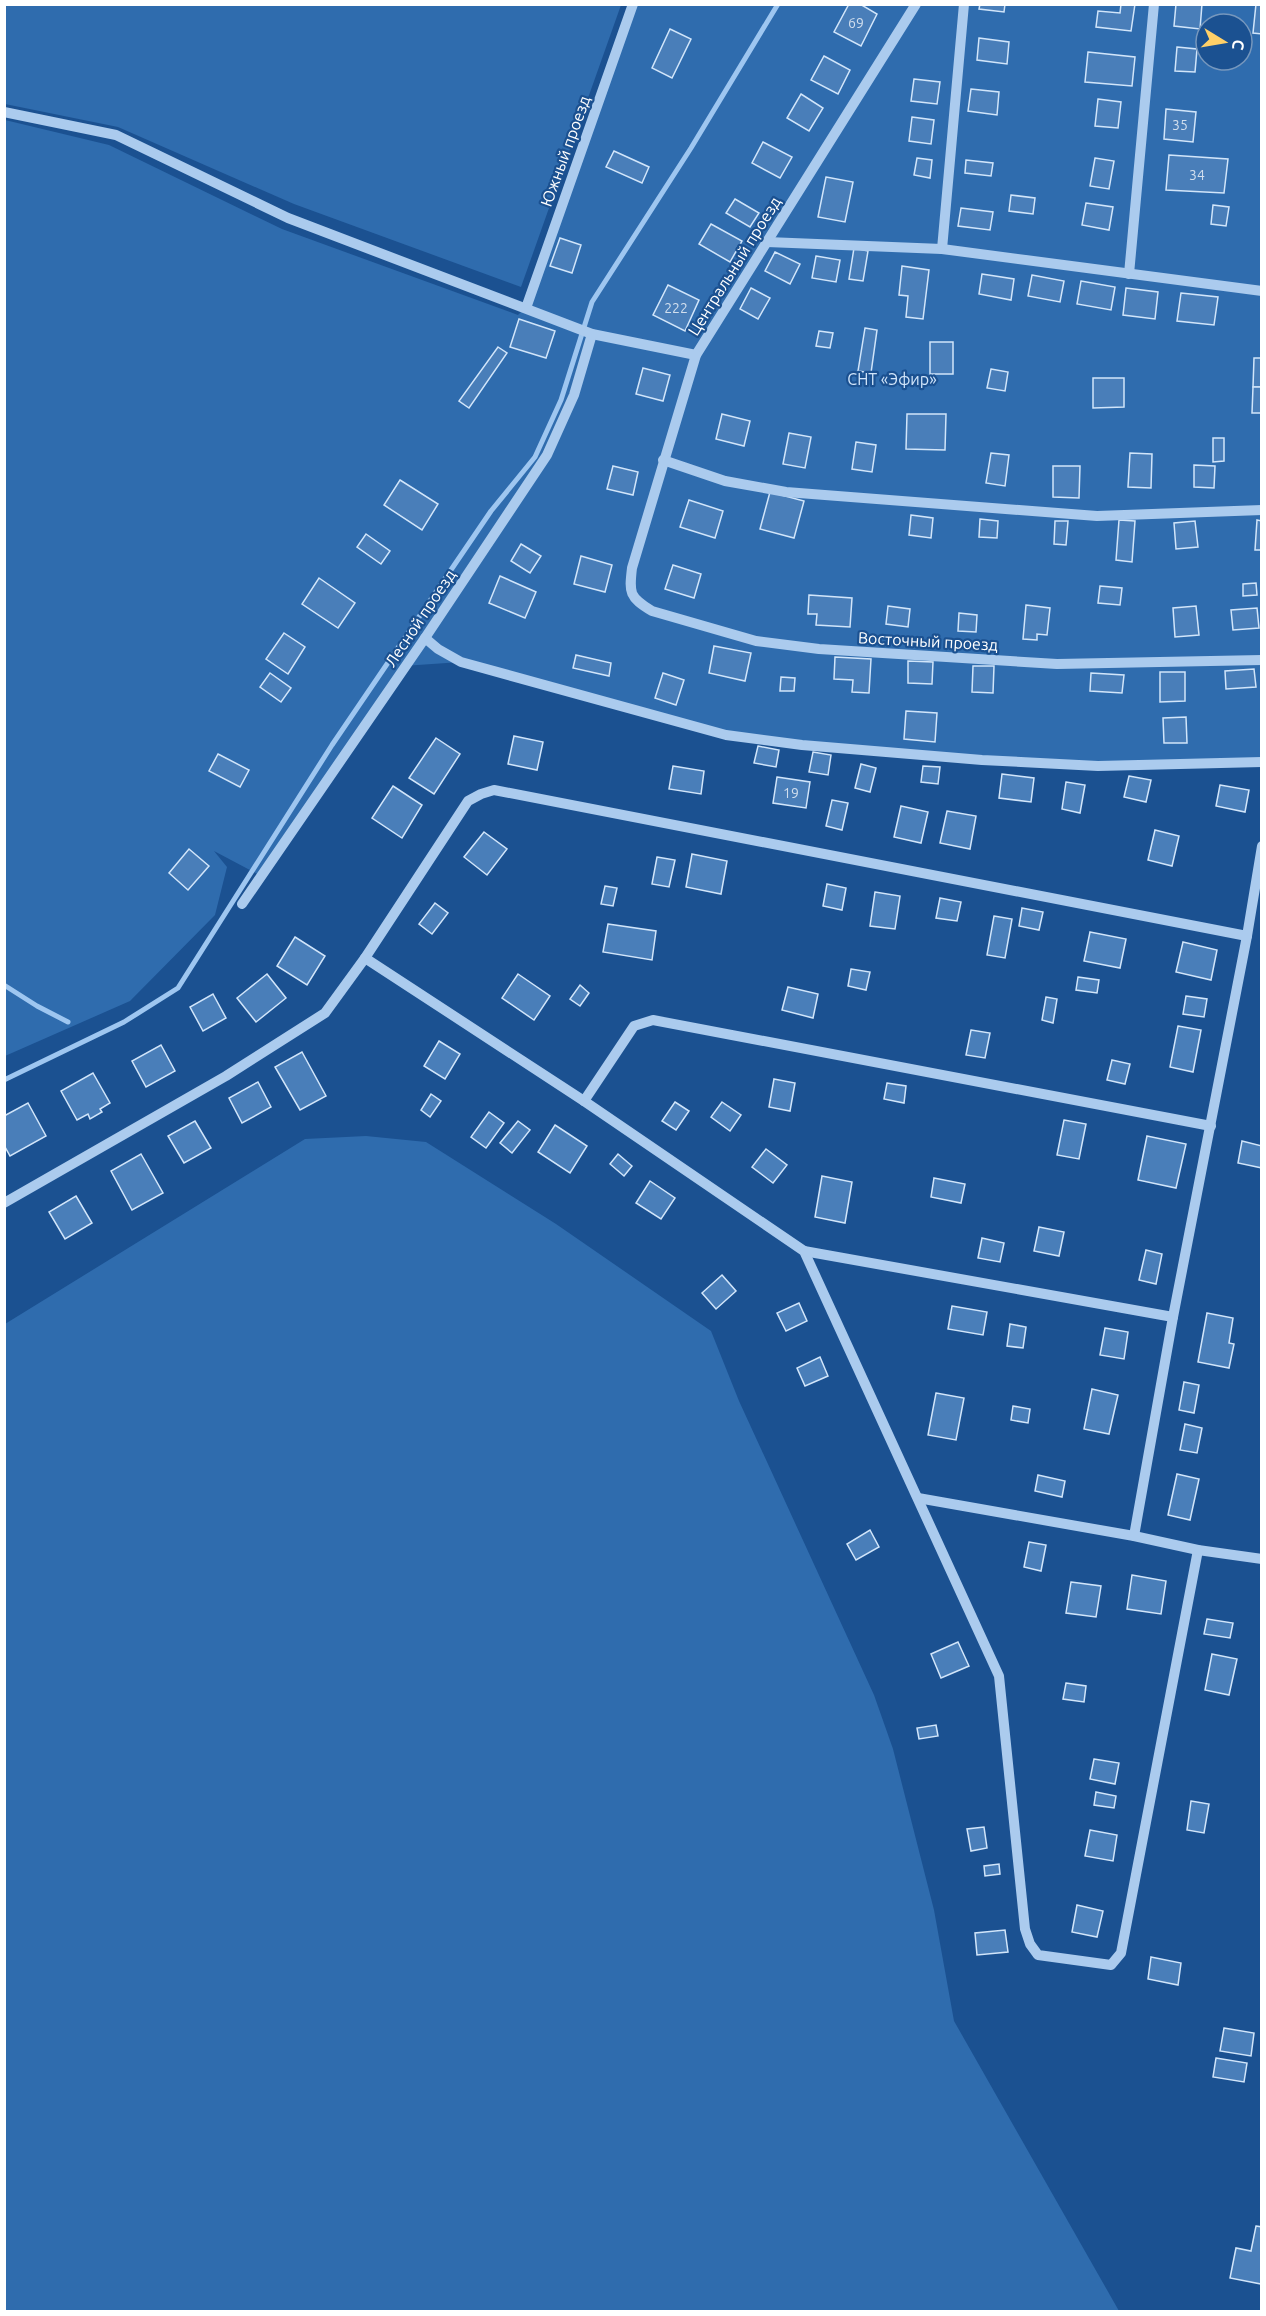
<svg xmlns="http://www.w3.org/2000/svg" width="1266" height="2316" font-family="Ubuntu,sans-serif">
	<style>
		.green { fill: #2f6cae; fill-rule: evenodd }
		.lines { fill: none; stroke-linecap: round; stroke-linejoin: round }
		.stream { stroke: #9ec6f0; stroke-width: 5 }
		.building { fill: #497eb9; stroke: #d1e5fa; stroke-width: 1.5 }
		.minor { stroke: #abcbee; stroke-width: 10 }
		.labels { text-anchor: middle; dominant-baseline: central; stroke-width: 4.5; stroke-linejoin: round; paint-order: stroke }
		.number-label { font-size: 14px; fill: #d2dfee }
		.street-label { font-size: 16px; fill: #fff; stroke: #1b5191 }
		.park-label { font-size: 16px; fill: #d1e5fa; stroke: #1b5191 }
	</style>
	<rect width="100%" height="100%" fill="#1b5191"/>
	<g class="green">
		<path d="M4 5 5 4 621 5 521 287 294 204 118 127 5 104Z"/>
		<path d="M633 5H1261V759L1098 766 726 735 461 662 403 666 261 876 214 851 227 867 215 915 130 1001 5 1056V120L109 145 282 229 518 315 526 307ZM1206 24H1242V60H1206Z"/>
		<path d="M366 1136 426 1142 556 1224 711 1331 739 1401 874 1695 893 1749 934 1910 954 2021 1119 2311H5V1324L305 1139Z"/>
	</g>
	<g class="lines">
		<g class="stream">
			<path d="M4 985 37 1006 68 1022"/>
			<path d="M4 1080 124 1022 178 988 332 745 491 511 535 457 561 400 592 302 691 148 778 4"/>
		</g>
	</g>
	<g class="building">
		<path d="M849 4H860L877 14 861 46 834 32Z"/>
		<path d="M980 4H1005L1004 12 979 9Z"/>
		<path d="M1121 4H1135L1131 31 1096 27 1098 11 1120 13Z"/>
		<path d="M1176 4H1202L1200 29 1174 26Z"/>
		<path d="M1256 4H1262V34L1253 33Z"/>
		<path d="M670 29 691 39 672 78 652 68Z"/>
		<path d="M979 38 1009 42 1007 64 977 60Z"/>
		<path d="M1177 47 1197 49 1195 72 1175 71Z"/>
		<path d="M1088 52 1135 57 1132 86 1085 82Z"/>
		<path d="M824 56 850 70 838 94 811 80Z"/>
		<path d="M914 79 940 82 937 104 911 101Z"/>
		<path d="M971 89 999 92 997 115 968 111Z"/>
		<path d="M801 94 823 108 809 131 787 118Z"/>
		<path d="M1098 99 1121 102 1118 128 1095 126Z"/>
		<path d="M1166 109 1196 112 1193 142 1164 139Z"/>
		<path d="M912 117 934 120 931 144 909 141Z"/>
		<path d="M763 142 792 157 780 178 752 163Z"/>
		<path d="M614 151 649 167 642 183 606 167Z"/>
		<path d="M1169 155 1228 159 1224 193 1166 190Z"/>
		<path d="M917 158 932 160 930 178 914 175Z"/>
		<path d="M1095 158 1114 161 1109 189 1090 186Z"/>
		<path d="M966 160 993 163 991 176 965 173Z"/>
		<path d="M826 177 853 182 845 222 818 217Z"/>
		<path d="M1011 195 1035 198 1033 214 1009 211Z"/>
		<path d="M735 199 759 213 750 227 726 213Z"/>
		<path d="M1086 203 1113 207 1109 230 1082 225Z"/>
		<path d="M1213 205 1229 207 1226 226 1211 224Z"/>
		<path d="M961 208 993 212 990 230 958 226Z"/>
		<path d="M711 224 742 241 730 262 699 244Z"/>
		<path d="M560 238 581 245 572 273 550 266Z"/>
		<path d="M854 248 868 251 863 281 849 279Z"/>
		<path d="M775 252 800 264 790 284 765 271Z"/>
		<path d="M816 256 840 260 836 282 812 278Z"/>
		<path d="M902 266 929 270 923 319 906 317 908 296 899 295Z"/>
		<path d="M982 274 1014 279 1011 300 979 294Z"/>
		<path d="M1032 275 1064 281 1060 302 1028 296Z"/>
		<path d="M1081 281 1115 287 1111 310 1077 304Z"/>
		<path d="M668 285 699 300 685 331 653 315Z"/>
		<path d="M751 288 770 298 758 319 740 309Z"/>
		<path d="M1126 288 1158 292 1155 319 1123 315Z"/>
		<path d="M1181 293 1218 297 1214 325 1177 321Z"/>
		<path d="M519 319 555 331 546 358 510 347Z"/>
		<path d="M865 328 877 330 871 373 858 371Z"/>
		<path d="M819 331 833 333 830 348 816 346Z"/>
		<rect x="930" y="342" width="23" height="32"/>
		<path d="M498 347 507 353 469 408 459 401Z"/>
		<path d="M1254 358H1262V387H1253Z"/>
		<path d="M643 368 670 375 663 401 636 394Z"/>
		<path d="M991 369 1008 372 1005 391 987 388Z"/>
		<path d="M1093 378H1124V407L1093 408Z"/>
		<path d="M1253 387H1262V413H1252Z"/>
		<path d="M722 414 750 421 744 446 716 439Z"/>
		<path d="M907 414H946L945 450 906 449Z"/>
		<path d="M789 433 811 437 805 468 783 464Z"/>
		<path d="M1213 438H1224V461L1213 462Z"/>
		<path d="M856 442 876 445 872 472 852 469Z"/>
		<path d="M991 453 1009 455 1005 486 986 483Z"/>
		<path d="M1130 453 1152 454 1151 488 1128 487Z"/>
		<path d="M1194 465 1215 466 1214 488 1194 487Z"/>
		<path d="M613 466 638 472 633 495 607 489Z"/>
		<path d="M1053 466H1080L1079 498 1053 497Z"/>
		<path d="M400 480 438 504 422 530 384 505Z"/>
		<path d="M770 492 804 501 794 538 760 529Z"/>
		<path d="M689 500 723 511 715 538 680 527Z"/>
		<path d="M911 515 933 518 931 538 909 535Z"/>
		<path d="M980 519 998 521 997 538 979 537Z"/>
		<path d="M1119 520 1135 521 1132 562 1116 560Z"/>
		<path d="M1257 520 1262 521V550H1255Z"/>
		<path d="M1055 521H1068L1066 545 1054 544Z"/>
		<path d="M1195 521 1198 547 1176 549 1174 523Z"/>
		<path d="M366 534 390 551 381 564 357 547Z"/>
		<path d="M521 544 541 556 530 573 511 561Z"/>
		<path d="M581 556 612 565 605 592 574 584Z"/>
		<path d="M673 565 701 574 694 598 665 589Z"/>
		<path d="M500 576 536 592 525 618 489 603Z"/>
		<path d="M319 578 355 603 338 628 302 604Z"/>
		<path d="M1256 583 1257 595 1243 596V584Z"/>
		<path d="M1100 586 1122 588 1120 605 1098 603Z"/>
		<path d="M809 595 852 598 850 627 816 625 817 614H808Z"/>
		<path d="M1026 605 1050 608 1047 635 1037 634V640L1023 639Z"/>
		<path d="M888 606 910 609 908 627 886 624Z"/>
		<path d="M1196 606 1199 635 1175 637 1173 608Z"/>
		<path d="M1257 608 1259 628 1233 630 1231 610Z"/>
		<path d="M959 613 977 615 976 632 958 631Z"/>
		<path d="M284 633 305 647 288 674 266 659Z"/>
		<path d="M714 646 751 653 745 681 709 673Z"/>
		<path d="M576 655 611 663 609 676 573 668Z"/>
		<path d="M835 657 871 659 869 693 852 692 853 680 834 679Z"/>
		<path d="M908 661 933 662 932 684 908 683Z"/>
		<path d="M973 666H994L993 693 972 692Z"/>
		<path d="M1254 669 1256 687 1226 689 1225 671Z"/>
		<path d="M1160 672H1185V701L1160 702Z"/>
		<path d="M270 673 291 688 281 702 260 687Z"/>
		<path d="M663 673 684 680 676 705 655 698Z"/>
		<path d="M1091 673 1124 675 1122 693 1090 691Z"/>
		<path d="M781 677 795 678 794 691H780Z"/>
		<path d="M906 711 937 713 935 742 904 739Z"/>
		<path d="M1186 717 1187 743H1164L1163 718Z"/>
		<path d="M514 736 543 742 537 770 508 764Z"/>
		<path d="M436 738 460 754 434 794 409 778Z"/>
		<path d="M758 746 779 750 776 767 754 763Z"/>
		<path d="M813 752 831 755 828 775 809 772Z"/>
		<path d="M218 754 249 770 240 787 209 771Z"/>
		<path d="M861 764 876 768 870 792 855 788Z"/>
		<path d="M673 766 704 771 701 794 669 789Z"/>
		<path d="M923 766 940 767 938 784 921 782Z"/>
		<path d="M1002 774 1034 778 1031 802 999 798Z"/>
		<path d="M1129 776 1151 780 1146 802 1124 797Z"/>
		<path d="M777 777 810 782 806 808 773 803Z"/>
		<path d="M1066 782 1085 785 1080 813 1062 809Z"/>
		<path d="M1220 785 1249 790 1245 812 1216 806Z"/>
		<path d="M393 786 422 805 402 838 372 818Z"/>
		<path d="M832 800 848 803 842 830 826 826Z"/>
		<path d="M901 806 928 812 921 843 894 837Z"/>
		<path d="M947 811 976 816 970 849 940 843Z"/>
		<path d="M1155 830 1179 836 1172 866 1148 860Z"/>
		<path d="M484 832 507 849 487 875 464 857Z"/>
		<path d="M189 849 209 866 188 890 169 873Z"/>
		<path d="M692 854 727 861 721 894 686 887Z"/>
		<path d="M657 857 675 860 669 887 652 884Z"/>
		<path d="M827 884 846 888 842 910 823 906Z"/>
		<path d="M605 886 617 888 613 906 601 904Z"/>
		<path d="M875 892 900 896 895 929 870 926Z"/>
		<path d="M940 898 961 902 957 921 936 918Z"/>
		<path d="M435 903 448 913 432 934 419 924Z"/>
		<path d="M1022 908 1043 912 1039 930 1019 926Z"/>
		<path d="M994 916 1012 919 1005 958 987 955Z"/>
		<path d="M608 924 656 931 652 960 603 952Z"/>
		<path d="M1090 932 1126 939 1120 968 1084 961Z"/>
		<path d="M295 937 325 956 307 985 277 966Z"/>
		<path d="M1183 942 1217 950 1211 980 1176 972Z"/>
		<path d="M851 969 870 972 866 990 848 986Z"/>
		<path d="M267 974 286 998 256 1022 237 998Z"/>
		<path d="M518 974 550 996 534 1020 502 998Z"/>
		<path d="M1078 977 1099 980 1097 993 1076 990Z"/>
		<path d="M580 985 589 993 580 1006 570 999Z"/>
		<path d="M788 987 818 994 813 1018 782 1010Z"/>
		<path d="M213 994 226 1018 203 1031 190 1007Z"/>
		<path d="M1186 996 1207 999 1204 1017 1183 1014Z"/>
		<path d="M1046 997 1057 999 1053 1023 1042 1020Z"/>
		<path d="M1178 1026 1201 1030 1193 1072 1170 1067Z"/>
		<path d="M971 1030 990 1033 985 1058 966 1055Z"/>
		<path d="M439 1041 460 1054 445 1079 424 1066Z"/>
		<path d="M161 1045 175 1071 146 1087 132 1061Z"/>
		<path d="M302 1052 326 1096 300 1110 275 1067Z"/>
		<path d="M1112 1060 1130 1064 1125 1084 1107 1080Z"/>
		<path d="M93 1073 110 1103 100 1109 102 1112 90 1119 88 1114 77 1120 61 1091Z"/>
		<path d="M774 1079 795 1083 790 1111 769 1107Z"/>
		<path d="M258 1082 271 1107 242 1123 229 1098Z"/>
		<path d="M887 1083 906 1086 904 1103 884 1099Z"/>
		<path d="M431 1094 441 1101 430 1117 421 1110Z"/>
		<path d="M675 1102 689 1111 676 1130 662 1121Z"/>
		<path d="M722 1102 741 1115 730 1131 711 1117Z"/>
		<path d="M28 1103 46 1136 10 1156 4 1145V1116Z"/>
		<path d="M489 1112 504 1123 486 1148 471 1137Z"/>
		<path d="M1064 1120 1086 1124 1079 1159 1057 1155Z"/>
		<path d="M195 1121 211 1148 184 1163 168 1136Z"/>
		<path d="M518 1121 530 1130 512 1153 500 1143Z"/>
		<path d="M555 1125 587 1146 570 1173 538 1152Z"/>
		<path d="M1147 1136 1186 1144 1176 1188 1138 1180Z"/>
		<path d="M1242 1141 1262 1146V1168L1238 1163Z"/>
		<path d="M766 1149 787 1165 773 1183 752 1167Z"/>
		<path d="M141 1154 163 1193 132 1210 111 1171Z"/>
		<path d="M618 1154 632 1166 624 1176 610 1164Z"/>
		<path d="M822 1176 852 1182 845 1223 815 1217Z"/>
		<path d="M934 1178 965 1184 961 1203 931 1197Z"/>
		<path d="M650 1181 675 1198 661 1219 636 1203Z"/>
		<path d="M76 1196 92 1223 65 1239 49 1212Z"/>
		<path d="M1039 1227 1064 1232 1059 1256 1034 1251Z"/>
		<path d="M982 1238 1004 1243 1000 1262 978 1258Z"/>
		<path d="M1146 1250 1162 1254 1156 1284 1139 1280Z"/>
		<path d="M722 1275 736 1291 716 1309 702 1293Z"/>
		<path d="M799 1303 807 1321 786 1331 777 1313Z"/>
		<path d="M952 1306 987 1312 983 1335 948 1329Z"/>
		<path d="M1207 1313 1233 1318 1229 1343 1234 1344 1229 1368 1198 1362Z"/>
		<path d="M1010 1324 1026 1327 1023 1348 1007 1346Z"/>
		<path d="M1105 1328 1128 1332 1124 1359 1100 1355Z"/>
		<path d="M820 1357 828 1376 805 1386 797 1368Z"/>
		<path d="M1184 1382 1199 1385 1194 1413 1179 1410Z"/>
		<path d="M1092 1389 1118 1395 1109 1434 1084 1429Z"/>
		<path d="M936 1393 964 1398 956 1440 928 1435Z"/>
		<path d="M1013 1406 1030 1409 1028 1423 1011 1420Z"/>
		<path d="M1185 1424 1202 1428 1197 1453 1180 1450Z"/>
		<path d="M1177 1474 1199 1479 1190 1520 1168 1515Z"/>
		<path d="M1038 1475 1065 1481 1062 1497 1035 1491Z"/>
		<path d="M870 1530 879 1547 856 1560 847 1544Z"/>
		<path d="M1029 1542 1046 1545 1041 1571 1024 1567Z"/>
		<path d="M1132 1575 1166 1581 1161 1614 1127 1609Z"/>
		<path d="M1071 1582 1101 1586 1096 1617 1066 1613Z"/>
		<path d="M1207 1619 1233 1623 1230 1638 1204 1634Z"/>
		<path d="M958 1642 969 1666 941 1678 931 1654Z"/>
		<path d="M1212 1654 1237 1659 1229 1695 1205 1690Z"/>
		<path d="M1066 1683 1086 1686 1084 1702 1063 1699Z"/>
		<path d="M936 1725 938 1736 919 1739 917 1728Z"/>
		<path d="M1094 1759 1119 1763 1115 1784 1090 1779Z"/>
		<path d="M1096 1792 1116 1796 1114 1808 1094 1805Z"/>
		<path d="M1191 1801 1209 1804 1204 1833 1187 1830Z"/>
		<path d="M984 1827 987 1848 971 1851 967 1829Z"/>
		<path d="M1090 1830 1117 1835 1113 1861 1085 1856Z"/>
		<path d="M999 1864 1000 1874 985 1876 984 1866Z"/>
		<path d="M1077 1905 1103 1911 1097 1937 1072 1932Z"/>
		<path d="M1005 1930 1008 1952 977 1955 975 1933Z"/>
		<path d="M1151 1957 1181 1963 1178 1985 1148 1979Z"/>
		<path d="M1224 2028 1254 2033 1251 2056 1220 2051Z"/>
		<path d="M1216 2058 1247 2063 1244 2082 1213 2077Z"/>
		<path d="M1256 2226 1262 2227 1261 2284 1230 2278 1236 2248 1251 2251Z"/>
	</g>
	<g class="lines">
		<g class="minor">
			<path d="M916 4 696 355 632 568C629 593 629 597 652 611L756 641 819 649 1057 664 1262 660"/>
			<path d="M4 112 116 135 288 218 592 334 696 355"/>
			<path d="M767 242 942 249 1262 291"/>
			<path d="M942 249 964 4"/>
			<path d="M1129 274 1154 4"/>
			<path d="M526 308 633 4"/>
			<path d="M663 460 725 481 786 492 1097 516 1262 510"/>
			<path d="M425 638 438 649 461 662 726 735 802 745 982 760 1098 766 1262 762"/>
			<path d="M242 904 425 638 547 455 574 395 592 334"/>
			<path d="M365 958 584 1101 804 1251 999 1676 1025 1929 1030 1944 1038 1955 1111 1965 1121 1953 1198 1550"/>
			<path d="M584 1101 634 1026 653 1020 1211 1126"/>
			<path d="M4 1203 226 1076 325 1013 365 958 468 801 481 794 494 790 1247 936"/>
			<path d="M804 1251 1173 1317"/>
			<path d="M918 1498 1134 1536 1198 1550 1262 1559"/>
			<path d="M1134 1536 1173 1317 1247 936 1262 846"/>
		</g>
	</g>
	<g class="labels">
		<g class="number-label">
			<text x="856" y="23">69</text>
			<text x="1180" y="125">35</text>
			<text x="1197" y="175">34</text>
			<text x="676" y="308">222</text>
			<text x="791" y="793">19</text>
		</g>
		<g class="street-label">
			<text transform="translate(565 151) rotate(-70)">Южный проезд</text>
			<text transform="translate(734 266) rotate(-58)">Центральный проезд</text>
			<text transform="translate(420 618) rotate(-56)">Лесной проезд</text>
			<text transform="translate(928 641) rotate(3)">Восточный проезд</text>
		</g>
		<g class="park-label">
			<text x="892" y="379">СНТ «Эфир»</text>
		</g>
	</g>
	<rect width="1266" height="2316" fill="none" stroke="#ffffff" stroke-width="12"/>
	<g transform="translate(1224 42) rotate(101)"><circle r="28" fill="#1b5191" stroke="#7697bd" stroke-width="1.5"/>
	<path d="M0-4.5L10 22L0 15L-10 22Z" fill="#ffd068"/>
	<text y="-9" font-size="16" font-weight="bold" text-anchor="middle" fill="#ffffff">С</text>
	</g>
</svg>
